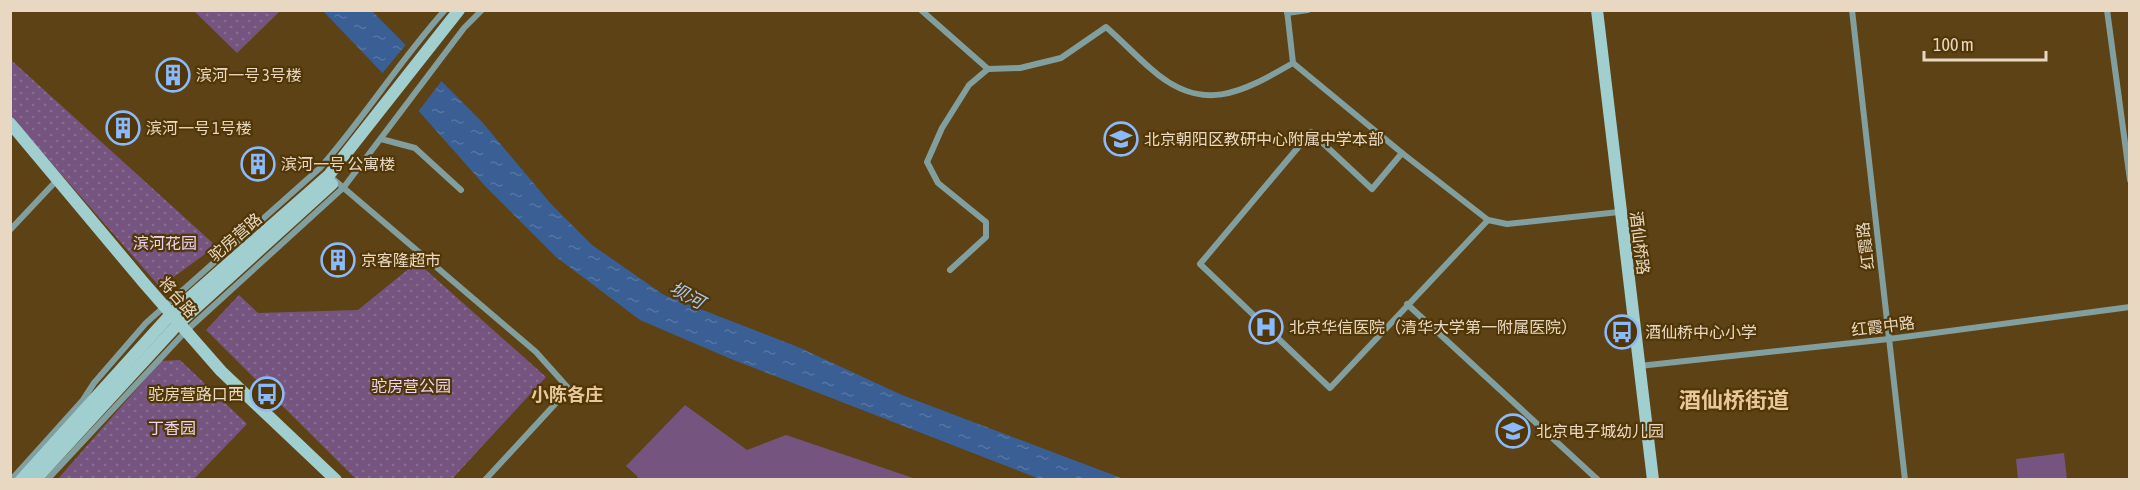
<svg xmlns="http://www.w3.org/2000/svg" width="2140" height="490" font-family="'Asap Condensed','Noto Sans SC',sans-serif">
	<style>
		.grass { fill: #755580 }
		.park { fill: url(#park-dots) }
		.water { fill: url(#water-ripples) }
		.pier { fill: #5d4215 }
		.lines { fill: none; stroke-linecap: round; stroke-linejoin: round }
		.street { stroke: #829f9f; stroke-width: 6 }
		.secondary { stroke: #a1cfd0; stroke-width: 12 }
		.labels { text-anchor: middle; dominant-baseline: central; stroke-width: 4.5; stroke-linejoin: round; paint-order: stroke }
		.poi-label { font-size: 16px; fill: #e8d8c1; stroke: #513707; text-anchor: start }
		.street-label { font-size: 16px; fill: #e8d8c1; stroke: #513707 }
		.park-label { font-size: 16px; fill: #ebd3f4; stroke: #513707 }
		.water-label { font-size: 18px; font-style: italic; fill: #a7c9f8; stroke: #513707 }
		.neighbourhood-label { font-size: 18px; font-weight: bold; fill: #e8c89a; stroke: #513707 }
		.district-label { font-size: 22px; font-weight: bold; fill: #e8c89a; stroke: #513707 }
	</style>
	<defs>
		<pattern id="park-dots" width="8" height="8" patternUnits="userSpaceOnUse" patternTransform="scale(1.5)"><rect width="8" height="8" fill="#755580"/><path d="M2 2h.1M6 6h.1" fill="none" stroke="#896d90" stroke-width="1.8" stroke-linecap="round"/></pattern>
		<pattern id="water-ripples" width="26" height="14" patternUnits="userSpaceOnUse" patternTransform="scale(1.5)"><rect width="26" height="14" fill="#395f95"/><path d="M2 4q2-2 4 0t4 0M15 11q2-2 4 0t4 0" fill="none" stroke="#5675a2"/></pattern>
	</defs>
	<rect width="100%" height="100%" fill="#5d4215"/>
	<g class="grass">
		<path d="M685 405 747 450 786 435 916 479H636L638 477 626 466Z"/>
		<path d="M2064 453 2067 479H2018L2016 459Z"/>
	</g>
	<g class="park">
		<path d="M194 11H280L237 53Z"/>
		<path d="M10 59 216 246 160 287 11 117Z"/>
		<path d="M417 262 546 377 452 479H356L206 330 239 295 258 313 358 310Z"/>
		<path d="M180 360 247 424 194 479 57 480 161 361Z"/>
	</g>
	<path class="water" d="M323 11H372L483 123 551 204 592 245 664 295 798 347 902 395 1124 479H1040L731 359 640 320 556 257 486 187 416 108Z"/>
	<path class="pier" d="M408 42 443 79 417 113 381 75Z"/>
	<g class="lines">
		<g class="street">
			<path d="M921 10 988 69"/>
			<path d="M1287 10 1293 63 1402 153 1488 220 1507 224 1619 212"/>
			<path d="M1852 10 1905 480"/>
			<path d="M2107 10 2130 180"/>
			<path d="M1287 13 1308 10"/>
			<path d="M381 139 415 148 461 190"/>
			<path d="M1402 153 1372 189 1311 132 1200 264 1330 388 1488 220"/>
			<path d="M332 178 536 352 569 389 485 480"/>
			<path d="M10 230 57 180"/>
			<path d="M950 270 986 237V222L938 183 927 162 942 128 969 85 988 69 1020 68 1061 58 1106 27C1121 40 1135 55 1150 68 1202 115 1241 93 1293 63"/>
			<path d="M1407 304 1598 480"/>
			<path d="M1639 366 1889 339 2130 307"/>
			<path d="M11 480 83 400 94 383 146 323 320 168C365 117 400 60 445 10"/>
			<path d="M47 480 186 331 344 187 464 28 482 10"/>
		</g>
		<g class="secondary">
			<path d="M1597 10 1653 480"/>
			<path d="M10 123 144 283 221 371 336 480"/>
			<path d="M21 480 171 314 329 175 459 10"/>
			<path d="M35 480 179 323 332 184"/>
		</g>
	</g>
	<defs>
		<symbol id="building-ring" viewBox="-11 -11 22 22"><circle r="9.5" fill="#513707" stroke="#8abafc" stroke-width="1.5"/><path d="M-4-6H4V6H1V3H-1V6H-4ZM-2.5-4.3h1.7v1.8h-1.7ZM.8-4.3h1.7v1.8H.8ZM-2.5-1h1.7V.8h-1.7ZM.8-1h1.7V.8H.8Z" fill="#8abafc"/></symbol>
		<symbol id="school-ring" viewBox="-11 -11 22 22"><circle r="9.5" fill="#513707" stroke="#8abafc" stroke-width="1.5"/><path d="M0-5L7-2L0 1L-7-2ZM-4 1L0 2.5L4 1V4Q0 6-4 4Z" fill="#8abafc"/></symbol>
		<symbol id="hospital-ring" viewBox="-11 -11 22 22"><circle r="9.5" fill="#513707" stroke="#8abafc" stroke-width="1.5"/><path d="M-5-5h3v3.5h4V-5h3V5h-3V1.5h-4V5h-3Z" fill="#8abafc"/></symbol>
		<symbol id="bus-ring" viewBox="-11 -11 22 22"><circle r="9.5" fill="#513707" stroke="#8abafc" stroke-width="1.5"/><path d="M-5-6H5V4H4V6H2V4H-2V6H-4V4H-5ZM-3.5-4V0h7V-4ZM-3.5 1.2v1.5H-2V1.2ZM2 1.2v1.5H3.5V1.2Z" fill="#8abafc"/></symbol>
	</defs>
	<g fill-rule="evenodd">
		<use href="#building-ring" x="154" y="56" width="38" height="38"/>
		<use href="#building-ring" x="104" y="109" width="38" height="38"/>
		<use href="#school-ring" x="1102" y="120" width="38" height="38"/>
		<use href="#building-ring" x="239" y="145" width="38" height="38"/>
		<use href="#building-ring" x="319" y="241" width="38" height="38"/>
		<use href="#hospital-ring" x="1247" y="308" width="38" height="38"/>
		<use href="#bus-ring" x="1603" y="313" width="38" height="38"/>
		<use href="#bus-ring" x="248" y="375" width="38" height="38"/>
		<use href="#school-ring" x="1494" y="412" width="38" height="38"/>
	</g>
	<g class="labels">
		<g class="poi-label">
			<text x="196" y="75">滨河一号 3号楼</text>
			<text x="146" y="128">滨河一号 1号楼</text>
			<text x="1144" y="139">北京朝阳区教研中心附属中学本部</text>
			<text x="281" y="164">滨河一号 公寓楼</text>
			<text x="361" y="260">京客隆超市</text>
			<text x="1289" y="327">北京华信医院（清华大学第一附属医院）</text>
			<text x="1645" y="332">酒仙桥中心小学</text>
			<text x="244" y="394" text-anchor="end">驼房营路口西</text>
			<text x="1536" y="431">北京电子城幼儿园</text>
		</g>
		<g class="street-label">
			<text transform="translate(235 237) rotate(-41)">驼房营路</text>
			<text transform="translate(1640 243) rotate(83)">酒仙桥路</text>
			<text transform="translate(1865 246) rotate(-97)">红霞路</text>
			<text transform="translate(178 297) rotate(49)">将台路</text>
			<text transform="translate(1883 326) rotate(-7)">红霞中路</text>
		</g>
		<g class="park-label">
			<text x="165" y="243">滨河花园</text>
			<text x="411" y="386">驼房营公园</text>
			<text x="172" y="428">丁香园</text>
		</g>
		<g class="water-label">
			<text transform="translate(687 295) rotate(28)">坝河</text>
		</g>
		<g class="neighbourhood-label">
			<text x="567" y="394">小陈各庄</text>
		</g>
		<g class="district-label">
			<text x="1734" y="400">酒仙桥街道</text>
		</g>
	</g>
	<rect width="2140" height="490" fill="none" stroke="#e8d8c1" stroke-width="24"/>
	<path d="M1924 51v9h122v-9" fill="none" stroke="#e8d8c1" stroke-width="3"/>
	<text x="1933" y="51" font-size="18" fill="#e8d8c1" stroke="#513707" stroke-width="4.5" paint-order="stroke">100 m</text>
</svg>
